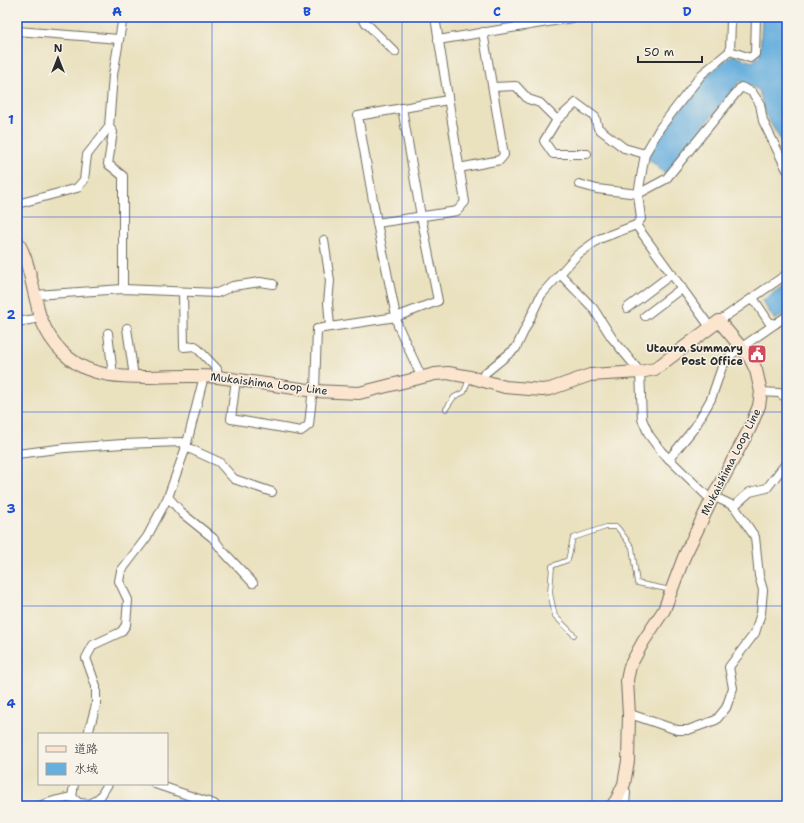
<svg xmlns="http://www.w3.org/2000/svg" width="804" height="823" font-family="'Shantell Sans','Klee One',sans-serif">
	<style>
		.water { fill: #67afde; stroke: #496d84 }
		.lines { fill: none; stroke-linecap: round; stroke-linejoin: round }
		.service-casing { stroke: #6e6b5f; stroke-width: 5.5 }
		.minor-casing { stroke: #6e6b5f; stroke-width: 10 }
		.secondary-casing { stroke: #6e6b5f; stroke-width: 14 }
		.service { stroke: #fff; stroke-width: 4 }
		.minor { stroke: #fff; stroke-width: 8 }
		.secondary { stroke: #fce5cf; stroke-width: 12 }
		.grid { fill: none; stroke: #1d4ed8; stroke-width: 1; stroke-opacity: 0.55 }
		.labels { text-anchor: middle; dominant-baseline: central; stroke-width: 3; stroke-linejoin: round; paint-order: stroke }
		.poi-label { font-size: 11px; font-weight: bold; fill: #2b2b2b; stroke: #f7f3e8; text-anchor: end }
		.street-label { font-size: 11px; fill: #2b2b2b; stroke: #f7f3e8 }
		.neatline { fill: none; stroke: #1d4ed8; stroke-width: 1.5 }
		.grid-label { font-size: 13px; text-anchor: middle; font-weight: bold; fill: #1d4ed8 }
	</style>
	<rect width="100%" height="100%" fill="#f7f3e8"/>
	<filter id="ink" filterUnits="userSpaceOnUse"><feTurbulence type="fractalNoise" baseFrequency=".025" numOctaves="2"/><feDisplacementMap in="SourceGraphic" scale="8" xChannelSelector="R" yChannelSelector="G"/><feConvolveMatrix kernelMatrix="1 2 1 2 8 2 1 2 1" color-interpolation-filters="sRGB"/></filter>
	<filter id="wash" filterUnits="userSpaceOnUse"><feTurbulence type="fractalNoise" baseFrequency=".012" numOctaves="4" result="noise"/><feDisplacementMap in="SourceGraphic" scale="16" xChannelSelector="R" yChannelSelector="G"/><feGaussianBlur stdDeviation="0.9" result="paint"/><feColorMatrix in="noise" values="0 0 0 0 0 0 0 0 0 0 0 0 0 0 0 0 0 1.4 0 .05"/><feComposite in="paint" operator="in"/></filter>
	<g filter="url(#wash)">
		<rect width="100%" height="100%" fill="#eae1bf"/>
		<g class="water">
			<path d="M762 17H787V151L765 114 759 90 740 81 665 174 647 157 664 129 706 76 732 55 752 62 760 55Z"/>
			<path d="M787 283V312L775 320 762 301Z"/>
		</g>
	</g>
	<g filter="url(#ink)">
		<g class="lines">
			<defs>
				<g id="service">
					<path d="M446 409 454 397 464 392 469 379"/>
					<path d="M574 635 555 616 550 593 552 566 568 560 573 538 606 527H617L632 547 637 583 671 590"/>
				</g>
				<g id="minor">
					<path d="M360 17 395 52"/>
					<path d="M17 31 119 39"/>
					<path d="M438 40 572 18"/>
					<path d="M730 51 731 21V17"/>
					<path d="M493 87 516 86 528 99 540 103 557 120"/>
					<path d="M109 127 113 132 108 164 123 176V289"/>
					<path d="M587 154H553L544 141 557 120 576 103 595 117 598 128 624 148 645 154"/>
					<path d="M459 168 500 160 504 155 483 32"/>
					<path d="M579 184 597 189 638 194 666 179 741 87 752 92 760 104 763 121 787 170"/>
					<path d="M17 204 77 188 84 180 87 155 109 127 113 75 123 17"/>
					<path d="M377 223 457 211 465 202 435 17"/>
					<path d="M636 225 710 327"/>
					<path d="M324 240 330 281 328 303 330 327"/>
					<path d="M560 274 593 308 612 338 640 372 642 419 649 435 661 451 707 496 717 498 734 506 755 537 759 576 763 590 761 613 755 633 729 667 733 688 726 708 716 720 688 730H677L633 715H629"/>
					<path d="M183 292 184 347 195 346 217 369 218 377"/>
					<path d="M35 295 123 289 217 293 233 286 260 282 273 284"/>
					<path d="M753 298 769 322 775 324 787 316"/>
					<path d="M627 308 672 274"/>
					<path d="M645 316 682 288"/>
					<path d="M719 321 787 274"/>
					<path d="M17 322 41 318"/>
					<path d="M127 328 134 377"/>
					<path d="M108 333 113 375"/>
					<path d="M422 378 398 326 377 223 358 116 448 100"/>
					<path d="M236 379 231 419 301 431 309 425 312 397 315 391 317 329 396 317 438 301 421 216 402 108"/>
					<path d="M481 381 484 374 516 348 541 295 577 255 599 239 636 225 641 219 638 194 645 154 660 128 702 74 730 51 750 58 755 54 756 17"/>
					<path d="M761 392 779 393 787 398"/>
					<path d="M17 454 65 448 123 444 182 442 186 447 219 462 234 479 272 492"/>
					<path d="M669 459 695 427 711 399 722 367 732 354 775 324"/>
					<path d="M168 497 183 514 213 538 222 550 253 583"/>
					<path d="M734 506 750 492 767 488 787 462"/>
					<path d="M88 734 96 705V686L86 658 93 645 121 632 126 625 128 600 119 581 121 571 147 537 168 497 186 447 204 376"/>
					<path d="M74 784 72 797 79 803 91 804 100 797 108 784"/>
					<path d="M155 784 214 804 216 806"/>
					<path d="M621 790 626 792 625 806"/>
					<path d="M39 806 54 801 72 797"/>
				</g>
				<path id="secondary" d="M17 241C28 258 32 285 37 304 38 309 39 315 41 319 51 344 70 365 96 372 114 377 133 377 151 377 173 376 196 375 218 377L315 391 359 393 435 374 448 373 470 377 505 387 542 390 550 389 590 375 640 372 655 369 719 321 750 358 756 370 761 392 759 406 750 428 713 497 684 557 664 610 643 642 630 666 627 680 629 715 628 761 624 784 617 799 612 806"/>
			</defs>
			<use href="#service" class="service-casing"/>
			<use href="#minor" class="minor-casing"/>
			<use href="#secondary" class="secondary-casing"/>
			<use href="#service" class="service"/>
			<use href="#minor" class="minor"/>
			<use href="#secondary" class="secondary"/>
		</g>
	</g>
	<path class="grid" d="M212 17V806M402 17V806M592 17V806M17 217H787M17 412H787M17 606H787"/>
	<defs>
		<symbol id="civic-square" viewBox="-11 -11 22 22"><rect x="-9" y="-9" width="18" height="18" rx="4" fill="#d1495b" stroke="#f7f3e8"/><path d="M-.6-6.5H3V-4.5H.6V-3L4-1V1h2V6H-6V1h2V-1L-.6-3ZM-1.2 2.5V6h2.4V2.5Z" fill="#fff"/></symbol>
	</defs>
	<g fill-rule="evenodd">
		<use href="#civic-square" x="746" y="343" width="22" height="22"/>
	</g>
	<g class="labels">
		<g class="poi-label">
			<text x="743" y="348">Utaura Summary<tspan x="743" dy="13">Post Office</tspan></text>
		</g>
		<g class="street-label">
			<text transform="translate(269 384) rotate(7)">Mukaishima Loop Line</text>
			<text transform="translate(731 462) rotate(-63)">Mukaishima Loop Line</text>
		</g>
	</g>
	<rect width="804" height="823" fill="none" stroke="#f7f3e8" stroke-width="44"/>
	<rect x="38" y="733" width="130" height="52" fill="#f7f3e8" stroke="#a5a39c"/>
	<rect x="46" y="746" width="20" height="6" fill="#fce5cf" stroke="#a5a39c"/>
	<text x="74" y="753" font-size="12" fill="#2b2b2b">道路</text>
	<rect x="46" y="763" width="20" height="12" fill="#67afde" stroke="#a5a39c"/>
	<text x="74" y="773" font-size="12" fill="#2b2b2b">水域</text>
	<g transform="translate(58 58)" stroke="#f7f3e8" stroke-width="3" paint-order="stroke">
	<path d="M0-3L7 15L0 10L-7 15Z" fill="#2b2b2b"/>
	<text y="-6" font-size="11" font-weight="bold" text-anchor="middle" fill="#2b2b2b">N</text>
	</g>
	<path d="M638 56v6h64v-6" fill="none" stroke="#2b2b2b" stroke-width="2"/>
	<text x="644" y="56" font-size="12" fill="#2b2b2b" stroke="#f7f3e8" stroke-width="3" paint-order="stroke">50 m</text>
	<rect x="22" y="22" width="760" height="779" class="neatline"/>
	<g class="grid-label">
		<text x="117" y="16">A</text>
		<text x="307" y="16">B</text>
		<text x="497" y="16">C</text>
		<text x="687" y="16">D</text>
		<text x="11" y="124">1</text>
		<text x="11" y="319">2</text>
		<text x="11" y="513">3</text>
		<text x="11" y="708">4</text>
	</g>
</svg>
